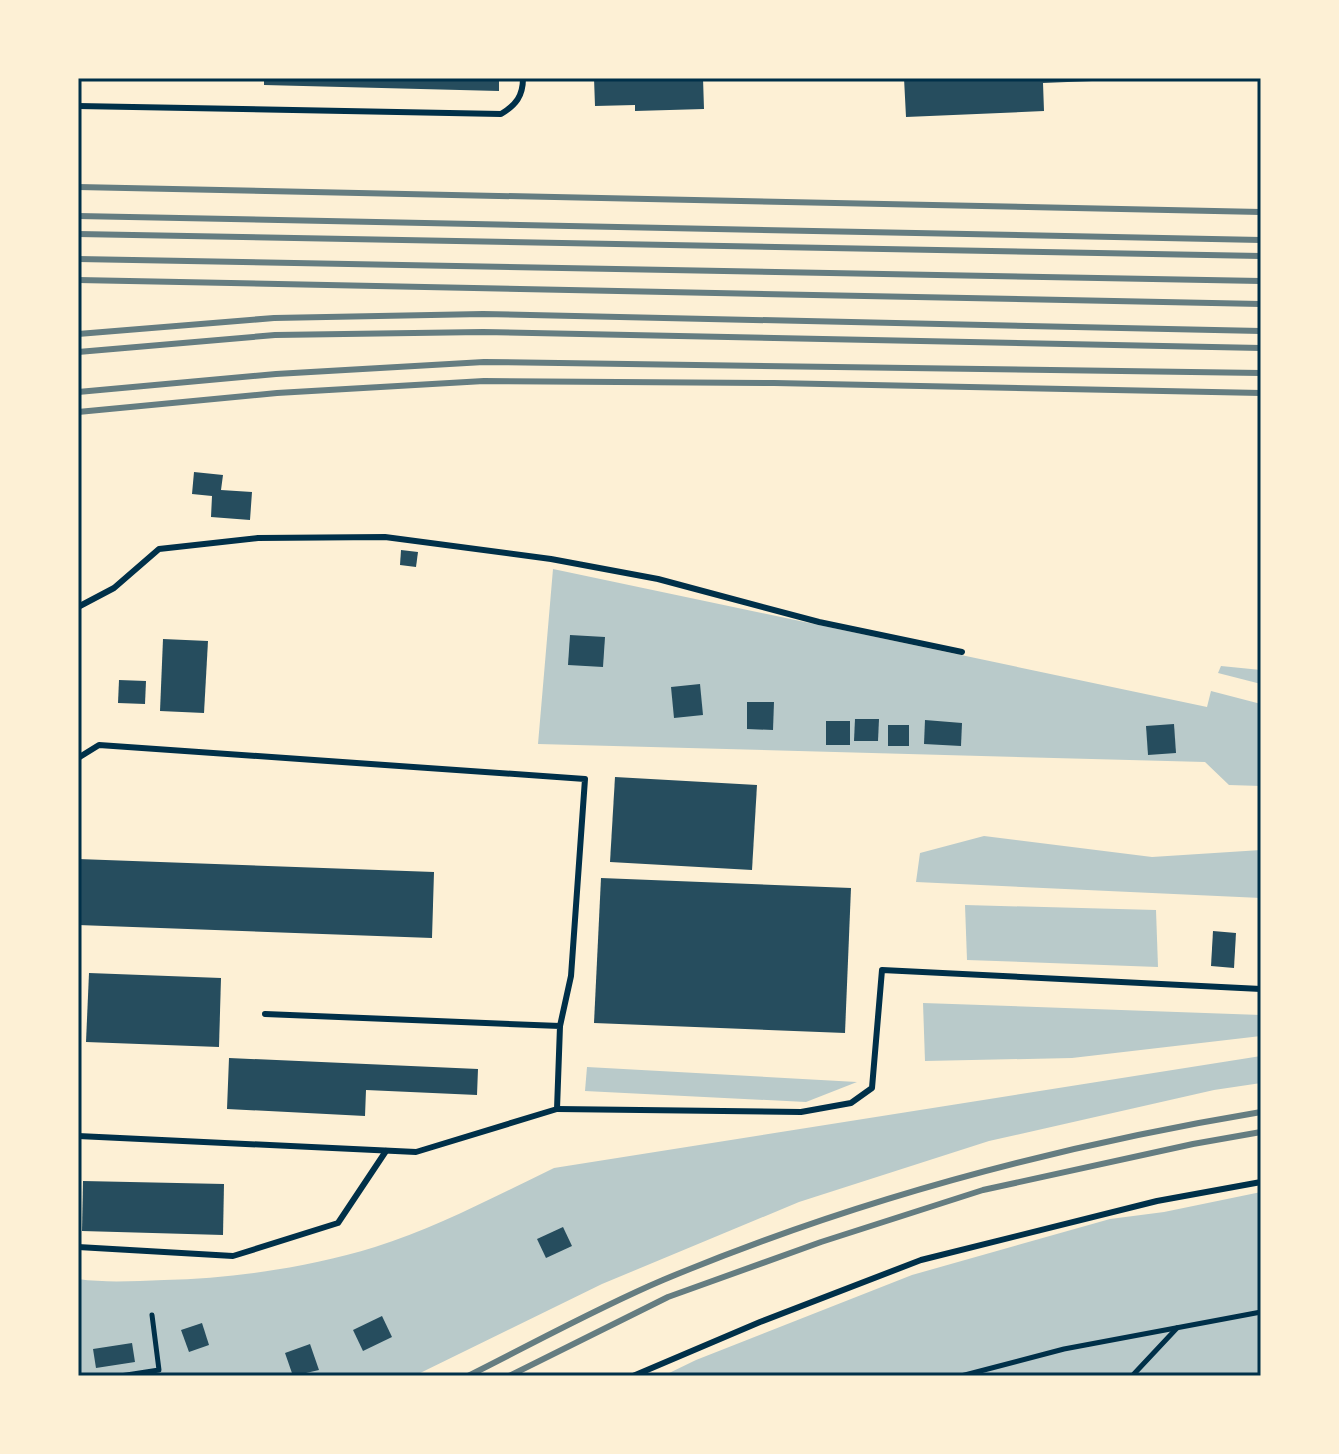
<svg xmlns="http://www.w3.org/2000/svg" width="1339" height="1454" font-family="Jost,sans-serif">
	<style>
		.green { fill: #b9caca }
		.building { fill: #264d5e }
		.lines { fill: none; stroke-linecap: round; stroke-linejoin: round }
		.path { stroke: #003049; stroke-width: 5 }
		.service { stroke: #003049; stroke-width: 6 }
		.rail { stroke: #657d81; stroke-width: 6 }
		.neatline { fill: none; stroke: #003049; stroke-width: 3 }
	</style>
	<rect width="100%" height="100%" fill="#fdf0d5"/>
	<g class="green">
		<path d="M553 569 1207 707 1211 691 1261 704V786L1229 785 1205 762 538 744Z"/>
		<path d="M1221 666 1261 670V684L1218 673Z"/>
		<path d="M984 836 1152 857 1261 850V898L916 882 920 853Z"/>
		<path d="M965 905 1156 910 1158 967 967 960Z"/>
		<path d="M923 1003 1261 1015V1036L1072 1058 925 1061Z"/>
		<path d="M1261 1056V1083L1214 1090 989 1141 799 1202 602 1284 414 1376H78V1279C106 1283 135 1281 164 1280 235 1278 306 1268 375 1247 436 1228 496 1196 554 1168Z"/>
		<path d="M587 1067 857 1082 806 1102 585 1091Z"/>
		<path d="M1261 1192V1376H663L696 1360 912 1275 1110 1219 1164 1212Z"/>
	</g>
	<g class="building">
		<path d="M264 78H499V91L264 85Z"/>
		<path d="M594 78H703L704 109 635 111V105L595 106Z"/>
		<path d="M904 78H1092V81L1043 83 1044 111 906 117Z"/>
		<path d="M194 472 223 475 221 490 252 492 250 520 211 517 212 496 192 494Z"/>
		<path d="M401 550 418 552 416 567 400 565Z"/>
		<path d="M570 635 605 637 603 667 568 665Z"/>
		<path d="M163 639 208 641 204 713 160 711Z"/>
		<path d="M119 680 146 681 145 704 118 703Z"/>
		<path d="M700 684 703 715 674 718 671 687Z"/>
		<path d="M747 702H774L773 730 747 729Z"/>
		<path d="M855 719H879L878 741H854Z"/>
		<path d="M925 720 962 723 961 746 924 744Z"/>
		<rect x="826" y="721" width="24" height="24"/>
		<path d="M1174 724 1176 753 1148 755 1146 726Z"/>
		<rect x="888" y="725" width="21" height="21"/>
		<path d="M615 777 757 785 752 870 610 862Z"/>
		<path d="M78 859 434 872 432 938 78 925Z"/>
		<path d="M601 878 851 888 845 1033 594 1023Z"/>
		<path d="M1213 931 1236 933 1234 968 1211 966Z"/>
		<path d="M89 973 221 978 219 1047 86 1042Z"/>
		<path d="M229 1058 478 1069 477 1095 366 1090 365 1116 227 1109Z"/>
		<path d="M83 1181 224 1184 223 1235 82 1231Z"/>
		<path d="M563 1227 572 1246 546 1258 537 1239Z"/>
		<path d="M382 1316 392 1337 363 1351 353 1330Z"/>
		<path d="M202 1323 209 1345 189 1352 181 1330Z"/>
		<path d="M132 1343 135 1362 96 1368 93 1349Z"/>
		<path d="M310 1344 319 1370 293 1376 285 1353Z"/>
	</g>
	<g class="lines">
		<g class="path">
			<path d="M120 1376 159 1370 152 1315"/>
			<path d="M961 1376 1064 1349 1261 1312"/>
			<path d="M1132 1376 1177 1328"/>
		</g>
		<g class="service">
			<path d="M78 106 501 114C516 105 523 96 523 78"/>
			<path d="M78 607 114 588 159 549 258 538 385 537 551 559 658 579 819 622 962 652"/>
			<path d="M78 758 99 745 585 779 571 976 560 1026"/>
			<path d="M557 1109 801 1112 851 1103 872 1088 882 970 1261 989"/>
			<path d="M78 1136 416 1152 557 1109 560 1026 265 1014"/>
			<path d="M78 1247 233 1256 338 1223 386 1151"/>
			<path d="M633 1376 760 1322 921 1260 1157 1201 1261 1182"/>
		</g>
		<g class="rail">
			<path d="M78 187 1261 212"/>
			<path d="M78 216 1261 240"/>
			<path d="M78 234 1261 256"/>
			<path d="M78 259 1261 281"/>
			<path d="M78 280 1261 304"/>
			<path d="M78 334 274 318 483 314 1261 331"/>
			<path d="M78 352 275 335 483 332 1261 348"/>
			<path d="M78 392 276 374 484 362 1261 373"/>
			<path d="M78 412 277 393 484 381 774 383 1261 393"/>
			<path d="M468 1376C532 1344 597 1308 663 1280 854 1200 1057 1146 1261 1112"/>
			<path d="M509 1376 668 1297 821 1242 983 1190 1193 1144 1261 1132"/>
		</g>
	</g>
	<rect width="1339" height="1454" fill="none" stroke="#fdf0d5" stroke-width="160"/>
	<rect x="80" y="80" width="1179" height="1294" class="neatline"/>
</svg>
